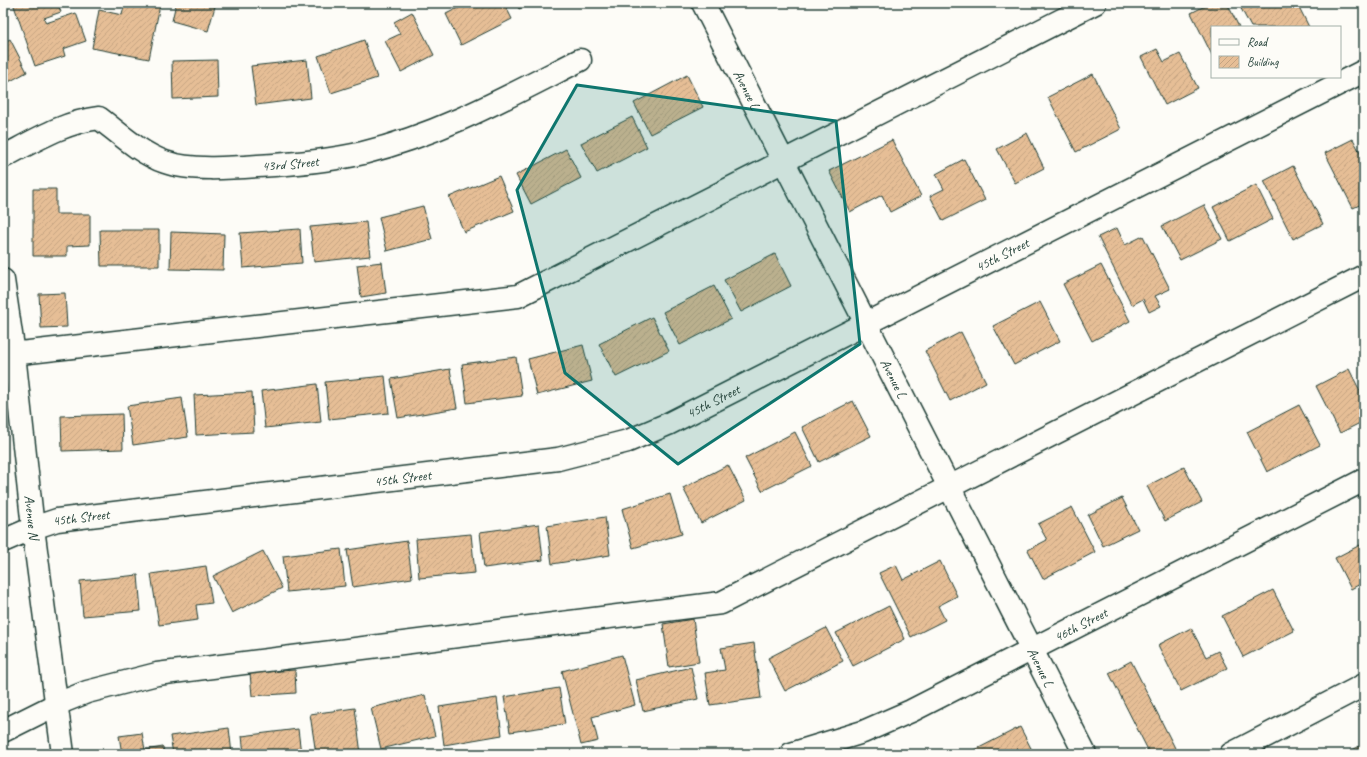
<svg xmlns="http://www.w3.org/2000/svg" width="1367" height="757" font-family="Caveat,sans-serif">
	<style>
		.building { fill: url(#building-hatch); stroke: #1f3d34 }
		.lines { fill: none; stroke-linecap: round; stroke-linejoin: round }
		.minor-casing { stroke: #1f3d34; stroke-width: 25 }
		.minor { stroke: #fdfcf7; stroke-width: 22 }
		.marked { fill: #0f766e; fill-opacity: 0.2; stroke: #0f766e; stroke-width: 3; stroke-linejoin: round }
		.labels { text-anchor: middle; dominant-baseline: central; stroke-width: 3; stroke-linejoin: round; paint-order: stroke }
		.street-label { font-size: 14px; fill: #1f3d34; stroke: #fdfcf7 }
	</style>
	<defs>
		<pattern id="building-hatch" width="6" height="6" patternUnits="userSpaceOnUse"><rect width="6" height="6" fill="#e6be96"/><path d="M-1 1l2-2M0 6l6-6M5 7l2-2" fill="none" stroke="#c5a482"/></pattern>
	</defs>
	<rect width="100%" height="100%" fill="#fdfcf7"/>
	<filter id="ink" filterUnits="userSpaceOnUse"><feTurbulence type="fractalNoise" baseFrequency=".025" numOctaves="2"/><feDisplacementMap in="SourceGraphic" scale="8" xChannelSelector="R" yChannelSelector="G"/><feConvolveMatrix kernelMatrix="1 2 1 2 8 2 1 2 1" color-interpolation-filters="sRGB"/></filter>
	<g filter="url(#ink)">
		<g class="building">
			<path d="M13 3H57L61 12 44 18 46 23 76 13 86 41 63 49 65 56 35 66Z"/>
			<path d="M125 3H148L160 5 149 59 92 48 99 10 122 15Z"/>
			<path d="M176 3H216L208 31 172 21Z"/>
			<path d="M468 3H504L512 19 461 45 446 14Z"/>
			<path d="M516 3H531L519 9Z"/>
			<path d="M1211 3H1227L1239 27H1212V55L1191 13Z"/>
			<path d="M1238 3H1297L1309 27H1251Z"/>
			<path d="M412 12 434 55 401 72 385 41 400 34 394 22Z"/>
			<path d="M10 39 27 72 3 85V43Z"/>
			<path d="M364 40 377 78 331 93 318 56Z"/>
			<path d="M1157 49 1164 62 1180 54 1198 88 1165 105 1141 57Z"/>
			<path d="M217 60 218 97 173 99 172 61Z"/>
			<path d="M307 60 311 98 256 105 251 66Z"/>
			<path d="M1093 74 1121 129 1076 152 1048 97Z"/>
			<path d="M687 75 703 107 650 134 634 103Z"/>
			<path d="M632 117 647 147 597 173 581 143Z"/>
			<path d="M1027 133 1044 168 1015 183 997 149Z"/>
			<path d="M1353 139 1364 160V203L1353 208 1325 153Z"/>
			<path d="M892 140 921 196 890 212 882 195 850 212 829 171Z"/>
			<path d="M566 149 581 178 531 204 516 175Z"/>
			<path d="M964 159 985 200 943 221 930 196 944 189 936 174Z"/>
			<path d="M1293 166 1323 224 1293 239 1264 181Z"/>
			<path d="M499 176 514 211 464 232 449 197Z"/>
			<path d="M1256 185 1273 219 1230 241 1213 207Z"/>
			<path d="M33 189H56V214H90V245L67 246V256H33Z"/>
			<path d="M1204 205 1222 239 1180 260 1162 226Z"/>
			<path d="M423 206 432 239 387 251 379 217Z"/>
			<path d="M366 222 370 256 314 262 310 227Z"/>
			<path d="M1117 228 1125 245 1143 236 1170 289 1155 296 1161 306 1149 312 1143 299 1132 305 1098 237Z"/>
			<path d="M300 229 302 263 243 268 240 233Z"/>
			<path d="M100 230H159V266H101Z"/>
			<path d="M171 232 224 234 223 270 170 269Z"/>
			<path d="M775 254 791 286 741 312 724 280Z"/>
			<path d="M382 262 386 293 361 297 357 265Z"/>
			<path d="M1101 265 1130 321 1092 341 1063 284Z"/>
			<path d="M714 286 731 319 680 345 663 312Z"/>
			<path d="M65 293 67 327 41 328 39 294Z"/>
			<path d="M1040 302 1060 341 1014 365 993 326Z"/>
			<path d="M652 317 669 351 616 377 599 344Z"/>
			<path d="M961 332 986 382 950 401 925 351Z"/>
			<path d="M583 345 592 381 537 395 528 359Z"/>
			<path d="M516 357 522 396 467 403 462 364Z"/>
			<path d="M450 369 457 408 398 418 391 379Z"/>
			<path d="M1349 369 1364 399V421L1340 433 1316 386Z"/>
			<path d="M385 376 389 413 329 419 325 382Z"/>
			<path d="M317 384 321 422 265 428 261 391Z"/>
			<path d="M252 392 254 432 196 435 194 395Z"/>
			<path d="M182 398 188 437 133 445 127 406Z"/>
			<path d="M853 401 871 436 819 462 802 427Z"/>
			<path d="M1299 405 1320 445 1267 472 1247 432Z"/>
			<path d="M122 414 123 449 62 451 61 416Z"/>
			<path d="M795 432 812 466 762 491 745 458Z"/>
			<path d="M728 465 746 500 701 523 683 488Z"/>
			<path d="M1184 467 1202 502 1165 521 1147 486Z"/>
			<path d="M670 494 682 534 633 548 622 509Z"/>
			<path d="M1122 498 1138 529 1103 546 1088 515Z"/>
			<path d="M1072 507 1095 552 1043 579 1028 550 1047 540 1038 524Z"/>
			<path d="M605 517 610 555 552 564 547 526Z"/>
			<path d="M539 524 543 560 484 568 480 532Z"/>
			<path d="M471 534 475 573 419 578 416 539Z"/>
			<path d="M407 541 412 578 353 587 347 550Z"/>
			<path d="M1364 543V582L1351 589 1335 558Z"/>
			<path d="M341 549 345 586 287 592 283 556Z"/>
			<path d="M263 551 282 588 232 613 213 576Z"/>
			<path d="M940 561 957 596 938 606 945 620 911 637 879 573 896 565 903 580Z"/>
			<path d="M206 566 212 603 196 605 198 620 159 625 151 574Z"/>
			<path d="M138 575 141 611 83 616 80 581Z"/>
			<path d="M1273 590 1294 631 1243 657 1222 616Z"/>
			<path d="M889 606 905 639 853 666 836 633Z"/>
			<path d="M693 619 699 662 669 667 663 624Z"/>
			<path d="M826 628 843 661 785 691 768 658Z"/>
			<path d="M1191 628 1206 657 1218 651 1227 668 1181 691 1158 645Z"/>
			<path d="M754 643 761 698 710 705 705 673 725 670 721 648Z"/>
			<path d="M622 655 635 705 592 717 598 741 581 745 562 671Z"/>
			<path d="M1131 661 1176 750 1168 754H1150L1109 673Z"/>
			<path d="M691 667 698 699 643 711 636 680Z"/>
			<path d="M295 670 296 693 252 696 250 673Z"/>
			<path d="M559 688 565 724 510 732 504 697Z"/>
			<path d="M425 695 435 736 381 749 371 708Z"/>
			<path d="M497 698 502 735 444 745 439 707Z"/>
			<path d="M355 708 361 754H316L310 714Z"/>
			<path d="M1020 727 1034 754H974L973 751Z"/>
			<path d="M229 728 232 754H173L170 736Z"/>
			<path d="M298 729 301 754H244L242 736Z"/>
			<path d="M142 733 145 750 163 747 164 754H122L119 736Z"/>
			<path d="M1364 744V754H1349L1348 752Z"/>
		</g>
		<g class="lines">
			<defs>
				<g id="minor">
					<path id="s1" d="M703 3 1085 754"/>
					<path id="s2" d="M3 157C34 141 64 122 99 118 120 134 140 153 165 162 190 171 231 168 258 166 293 164 329 161 363 153 441 134 509 96 580 60"/>
					<path id="s3" d="M3 280 14 354 33 528 63 754"/>
					<path d="M3 355 518 296 1095 3"/>
					<path id="s4" d="M3 541 33 528 57 520 558 459 628 441 668 424 1364 71"/>
					<path d="M3 731 57 704 87 692 157 674 721 603 1364 276"/>
					<path id="s5" d="M791 754 863 732 911 711 1364 480"/>
					<path d="M1231 754 1364 685"/>
				</g>
			</defs>
			<use href="#minor" class="minor-casing"/>
			<use href="#minor" class="minor"/>
		</g>
	</g>
	<path class="marked" d="M577 85 836 121 860 344 678 464 565 373 517 190Z"/>
	<g class="labels">
		<g class="street-label">
			<text stroke="none"><textPath href="#s1" startOffset="97">Avenue L</textPath></text>
			<text stroke="none"><textPath href="#s2" startOffset="310">43rd Street</textPath></text>
			<text stroke="none"><textPath href="#s4" startOffset="1053">45th Street</textPath></text>
			<text stroke="none"><textPath href="#s1" startOffset="421">Avenue L</textPath></text>
			<text stroke="none"><textPath href="#s4" startOffset="729">45th Street</textPath></text>
			<text stroke="none"><textPath href="#s4" startOffset="406">45th Street</textPath></text>
			<text stroke="none"><textPath href="#s3" startOffset="239">Avenue N</textPath></text>
			<text stroke="none"><textPath href="#s4" startOffset="82">45th Street</textPath></text>
			<text stroke="none"><textPath href="#s5" startOffset="318">46th Street</textPath></text>
			<text stroke="none"><textPath href="#s1" startOffset="745">Avenue L</textPath></text>
		</g>
	</g>
	<rect width="1367" height="757" fill="none" stroke="#fdfcf7" stroke-width="16"/>
	<rect x="8" y="8" width="1351" height="741" fill="none" stroke="#1f3d34" stroke-width="1.5" filter="url(#ink)"/>
	<rect x="1211" y="26" width="130" height="52" fill="#fdfcf7" stroke="#a4b0a9"/>
	<rect x="1219" y="39" width="20" height="6" fill="#fdfcf7" stroke="#a4b0a9"/>
	<text x="1247" y="46" font-size="12" fill="#1f3d34">Road</text>
	<rect x="1219" y="56" width="20" height="12" fill="url(#building-hatch)" stroke="#a4b0a9"/>
	<text x="1247" y="66" font-size="12" fill="#1f3d34">Building</text>
</svg>
